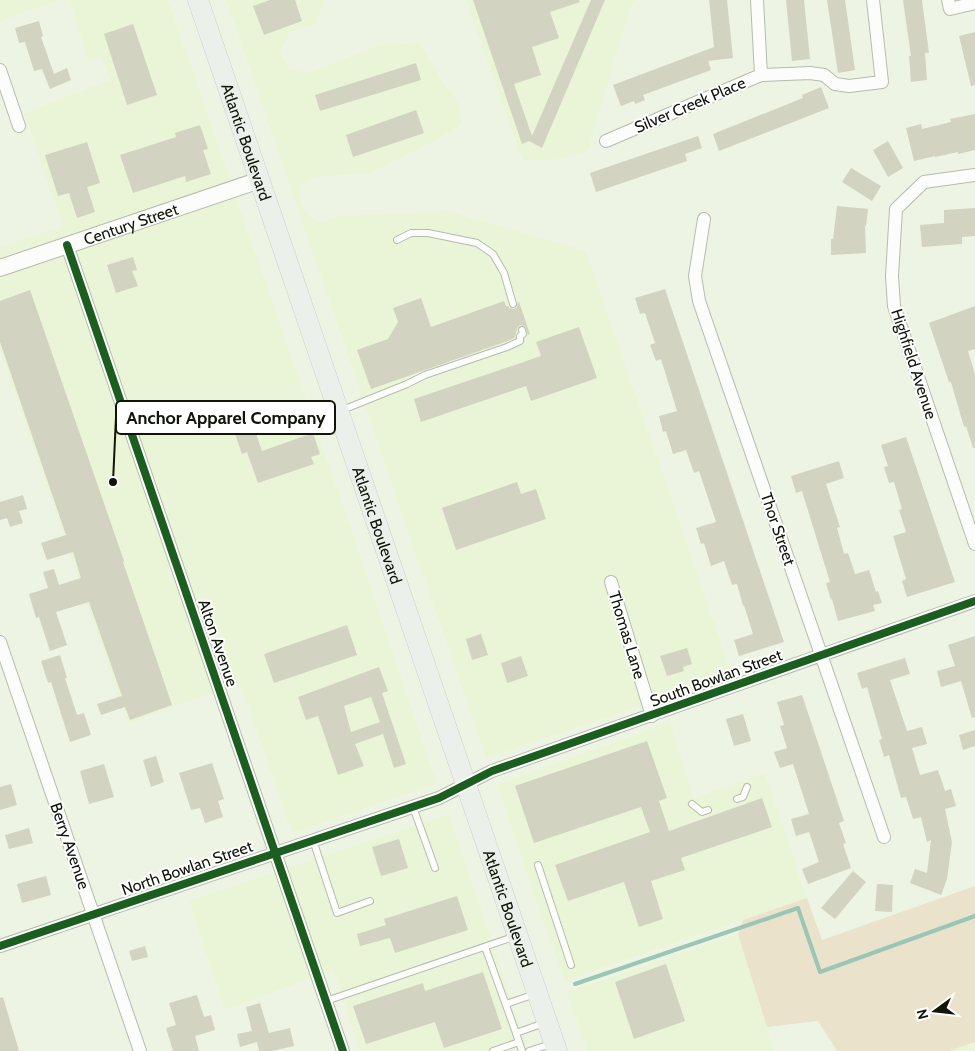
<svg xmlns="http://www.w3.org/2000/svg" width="975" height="1051" font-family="Cabin,sans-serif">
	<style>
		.built { fill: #eaf5d7 }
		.green { fill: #ebe2cc }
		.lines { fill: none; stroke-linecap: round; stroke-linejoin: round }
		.stream { stroke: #99c6b5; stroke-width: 4 }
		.building { fill: #d2d3c1; fill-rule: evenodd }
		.service-casing { stroke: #b6bbae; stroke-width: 8 }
		.minor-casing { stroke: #b6bbae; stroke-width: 14 }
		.tertiary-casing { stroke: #b6bbae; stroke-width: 18 }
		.primary-casing { stroke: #cdd1c8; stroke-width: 21 }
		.service { stroke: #fcfdfb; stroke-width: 6 }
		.minor { stroke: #fcfdfb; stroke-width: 12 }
		.tertiary { stroke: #fcfdfb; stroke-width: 16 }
		.primary { stroke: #ebf0ea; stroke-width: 20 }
		.cycleway-casing { stroke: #fff; stroke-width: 11 }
		.cycleway { stroke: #1b5e20; stroke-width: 8 }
		.labels { text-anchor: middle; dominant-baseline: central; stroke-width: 4; stroke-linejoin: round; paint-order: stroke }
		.street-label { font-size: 16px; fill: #101409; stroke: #fff }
		.leader { fill: none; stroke: #101409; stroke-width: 2 }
		.callout-dot { fill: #101409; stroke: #fff; stroke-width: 2 }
		.callout { fill: #fff; stroke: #101409; stroke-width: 2 }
		.callout-label { font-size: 18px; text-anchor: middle; font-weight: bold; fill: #101409 }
	</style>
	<rect width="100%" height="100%" fill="#eef4e3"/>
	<g class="built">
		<path d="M0 0H61L0 21Z"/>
		<path d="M69 0H168L341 500 437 783 292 834 240 683 128 723 0 350V247L63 226 24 113 110 80 101 57 89 62Z"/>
		<path d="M226 0H323L316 24 290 32 280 53 290 69 309 73 385 43 420 44 450 92 458 101 462 124 433 142 370 173 314 177 300 187 301 205 311 218 323 222 340 216 447 211 586 251 732 674 486 759Z"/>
		<path d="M466 0H635L630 8 588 151 554 160H522Z"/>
		<path d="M670 722 694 798 765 773 807 898 564 981 497 785Z"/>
		<path d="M449 814 529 1051H360L333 970 225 1010 189 901Z"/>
		<path d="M738 934 774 1051H587L567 992Z"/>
		<path d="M975 1042V1051H949Z"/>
	</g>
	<path class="green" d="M975 886V1042L949 1051H837L818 1021 767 1027 738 934 743 920 807 898 822 940Z"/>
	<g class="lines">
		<path class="stream" d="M575 984 798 908 820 972 975 916"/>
	</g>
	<g class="building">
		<path d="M270 0H295L302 21 264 35 253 6Z"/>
		<path d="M473 0H579L580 2 550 12 559 38 532 47 541 75 514 84 532 136 591 0H605L542 148 529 141 522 144Z"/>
		<path d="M709 0H727L733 58 708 61 711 70 643 95 645 100 635 104 634 101 621 106 613 85 714 47Z"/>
		<path d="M786 0H804L810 59 792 61Z"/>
		<path d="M827 0H845L855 70 838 73Z"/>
		<path d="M903 0H922L929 53H925L927 80 911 82 909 56H911Z"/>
		<path d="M39 21 43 36 41 37 54 74 67 68 71 80 50 89 42 69 34 71 25 42 19 43 15 28Z"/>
		<path d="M133 24 157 95 127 105 104 34Z"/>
		<path d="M975 32V85L971 86 959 36Z"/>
		<path d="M416 63 421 80 320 111 315 95Z"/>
		<path d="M821 87 829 108 719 151 713 134 803 98 802 95Z"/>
		<path d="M416 110 424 133 353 157 346 135Z"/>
		<path d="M975 114V150L958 154V152L935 157V156L914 161 906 128 921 124 922 129 951 122 950 119Z"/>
		<path d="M200 125 208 149 203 150 211 174 186 182 185 176 133 193 120 155 176 137 175 133Z"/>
		<path d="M698 136 702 148 685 154 687 161 596 192 590 173Z"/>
		<path d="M888 141 903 168 888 177 873 150Z"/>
		<path d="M87 142 100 183 87 187 95 212 77 218 69 193 58 196 45 155Z"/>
		<path d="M851 168 881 186 872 201 842 182Z"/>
		<path d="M837 206 868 209 866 226H865L866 253 831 255V239H833Z"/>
		<path d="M975 208V236L962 237V244L922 247 920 225 944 223V210Z"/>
		<path d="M133 257 137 270 132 271 138 286 116 293 107 265Z"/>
		<path d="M665 289 784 642 739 656 734 640 753 634 744 605 743 606 737 584 732 585 724 561 711 566 704 543 701 544 696 528 716 522 699 471 694 473 686 450 673 454 666 431 663 432 659 416 677 411 661 359 656 361 650 345 655 343 645 313 640 314 635 298Z"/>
		<path d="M30 290 124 561 123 562 172 705 130 720 125 707 101 715 97 704 122 696 89 602 56 612 67 645 50 651 39 617 36 618 29 594 48 588 43 572 54 569 59 585 81 578 73 552 47 560 41 543 66 535 0 342V301Z"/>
		<path d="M421 298 431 327 504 301 506 306H508L510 308 514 309 517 307 518 302H519L530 334 528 335 525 326 520 325 517 328 515 338 505 342 371 389 357 350 388 339 398 322 393 308Z"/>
		<path d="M975 306V349L968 351 975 374V448H973L966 426 964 427 951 382H949L929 323Z"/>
		<path d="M579 327 597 378 531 401 526 386 421 422 414 399 541 356 536 342Z"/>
		<path d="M287 400 292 415 254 428 262 451 313 433 320 454 311 457 314 464 258 483 247 452 242 454 226 408 245 402 249 413Z"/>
		<path d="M906 437 955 582 907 597 902 581 906 579 893 536 906 532 899 510 902 509 894 482 889 483 884 467 888 466 881 445Z"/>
		<path d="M839 461 844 478 826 484 840 527 837 528 844 554 848 553 855 574 869 570 876 592 878 591 882 603 873 605 875 611 838 621 832 599 831 600 826 583 830 582 802 491 796 493 791 476Z"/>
		<path d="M517 482 521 494 536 489 546 519 456 550 442 508Z"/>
		<path d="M23 495 27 509 19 511 23 523 10 527 7 518 0 520V502Z"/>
		<path d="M347 625 357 655 274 683 264 654Z"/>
		<path d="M481 634 488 655 472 660 466 639Z"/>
		<path d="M975 636V717L972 718 961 681 941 687 937 671 955 666 948 645Z"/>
		<path d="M687 648 692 664 683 667 684 671 667 676 660 656Z"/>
		<path d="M60 655 67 678H65L77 715 84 713 91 735 70 742 51 682 48 683 41 661Z"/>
		<path d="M521 656 528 676 507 683 501 663Z"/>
		<path d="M905 658 910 674 890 680 907 731 922 727 927 744 912 748 920 775 938 770 945 791 951 789 956 806 945 809 952 842 947 879 941 895 910 883 915 869 927 873 931 840 927 842 921 817 913 819 906 797 901 798 889 755 884 757 879 740 882 739 867 687 862 689 857 673Z"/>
		<path d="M379 667 388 691 382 693 406 764 394 768 383 734 355 744 364 766 338 775 318 716 306 720 298 697ZM371 697 380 722 351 732 344 706Z"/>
		<path d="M802 695 844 821 839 823 846 843 843 844 851 868 808 884 802 869 819 862 809 832 796 836 791 819 809 814 793 764 780 768 774 752 787 748 780 726 784 725 777 702Z"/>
		<path d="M743 714 751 741 734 746 726 719Z"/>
		<path d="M975 730V746L963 750 959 735Z"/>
		<path d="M647 741 667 798 659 801 669 831 762 798 772 827 681 858 685 870 651 881 663 919 639 927 624 882 568 901 555 865 650 832 641 807 534 843 515 786Z"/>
		<path d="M156 756 164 782 151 787 143 760Z"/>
		<path d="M212 763 224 799 218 801 223 817 205 823 200 808 191 810 179 773Z"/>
		<path d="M104 764 114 797 89 804 80 771Z"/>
		<path d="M11 784 17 805 0 810V787Z"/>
		<path d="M29 828 33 843 9 849 5 835Z"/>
		<path d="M399 839 408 868 381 876 372 847Z"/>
		<path d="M853 871 866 882 835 919 821 908Z"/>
		<path d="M46 876 51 895 22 903 17 884Z"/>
		<path d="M877 884 893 885 892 912 875 911Z"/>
		<path d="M457 896 468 930 395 953 390 938 360 946 357 934 386 925 384 919Z"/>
		<path d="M145 946 148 957 132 961 129 951Z"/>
		<path d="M666 964 685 1021 634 1039 615 982Z"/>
		<path d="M483 972 502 1029 444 1048 435 1022 366 1044 353 1006 423 983 425 991Z"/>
		<path d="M197 995 204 1017 211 1015 215 1030 195 1036 199 1051H173L166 1028 176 1025 169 1003Z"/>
		<path d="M3 997 19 1051H0V998Z"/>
		<path d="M260 1003 269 1033 290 1028 294 1046 272 1051H259L257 1042 240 1047 237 1034 252 1031 246 1007Z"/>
	</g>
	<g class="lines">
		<defs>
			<g id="service">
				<path d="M397 240 411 233H428L477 243 493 254 504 273 513 304"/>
				<path d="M340 411 407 384 425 375 507 347 520 341V336L523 334 522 330"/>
				<path d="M737 799 743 797 747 787"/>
				<path d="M692 804 702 812 708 810"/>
				<path d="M413 807 435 868"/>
				<path d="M313 840 337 913 370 901"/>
				<path d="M538 865 571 965"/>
				<path d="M485 947 516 1033"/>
				<path d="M326 1001 516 936"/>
				<path d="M506 1004 535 994"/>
				<path d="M493 1051 519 1042"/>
				<path d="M522 1051 516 1033 544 1023"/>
				<path d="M529 1051 551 1044"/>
			</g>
			<g id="minor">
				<path d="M948 0 950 9 975 3"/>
				<path d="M0 70 19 126"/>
				<path d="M761 75 810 73 824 75 835 84 849 86 882 82 873 0"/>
				<path d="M606 141 761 75 757 0"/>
				<path d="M975 175 924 182 896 209 892 276 894 306 975 544"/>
				<path d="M704 219 695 276 699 301 884 837"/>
				<path d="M67 245 343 1051"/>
				<path d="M611 582 652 716"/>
				<path d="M0 642 140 1051"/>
				<path d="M0 946 439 798 492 771 975 601"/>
			</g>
			<g id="tertiary">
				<path id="s1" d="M0 268 260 180"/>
			</g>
			<g id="primary">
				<path id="s2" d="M198 0 557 1051"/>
			</g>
		</defs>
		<use href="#service" class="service-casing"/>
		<use href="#minor" class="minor-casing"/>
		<use href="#tertiary" class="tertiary-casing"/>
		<use href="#primary" class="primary-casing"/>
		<use href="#service" class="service"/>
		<use href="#minor" class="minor"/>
		<use href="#tertiary" class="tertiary"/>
		<use href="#primary" class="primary"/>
		<defs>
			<g id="cycleway">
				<path d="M67 245 343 1051"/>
				<path d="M0 946 439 798 492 771 975 601"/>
			</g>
		</defs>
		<use href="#cycleway" class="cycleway-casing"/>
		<use href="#cycleway" class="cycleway"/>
	</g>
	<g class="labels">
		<g class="street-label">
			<text transform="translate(690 105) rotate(-23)">Silver Creek Place</text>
			<text stroke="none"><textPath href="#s2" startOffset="150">Atlantic Boulevard</textPath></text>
			<text stroke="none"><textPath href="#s1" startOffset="138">Century Street</textPath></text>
			<text transform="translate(914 364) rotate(72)">Highfield Avenue</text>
			<text stroke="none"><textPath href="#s2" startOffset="555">Atlantic Boulevard</textPath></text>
			<text transform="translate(778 529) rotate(71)">Thor Street</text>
			<text transform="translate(627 635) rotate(73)">Thomas Lane</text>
			<text transform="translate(218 643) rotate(71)">Alton Avenue</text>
			<text transform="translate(716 678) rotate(-20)">South Bowlan Street</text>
			<text transform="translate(70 846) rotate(71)">Berry Avenue</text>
			<text transform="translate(187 868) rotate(-19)">North Bowlan Street</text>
			<text stroke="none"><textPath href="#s2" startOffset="960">Atlantic Boulevard</textPath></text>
		</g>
	</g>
	<path class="leader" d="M113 482L116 417"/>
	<circle class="callout-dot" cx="113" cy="482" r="5"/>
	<rect class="callout" x="116" y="401" width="219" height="33" rx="5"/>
	<g class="callout-label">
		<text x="226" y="424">Anchor Apparel Company</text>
	</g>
	<g transform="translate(935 1011) rotate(255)" stroke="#ffffff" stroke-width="4" paint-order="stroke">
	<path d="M0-4L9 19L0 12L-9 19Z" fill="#101409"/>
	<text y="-8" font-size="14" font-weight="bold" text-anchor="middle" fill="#101409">N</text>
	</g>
</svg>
